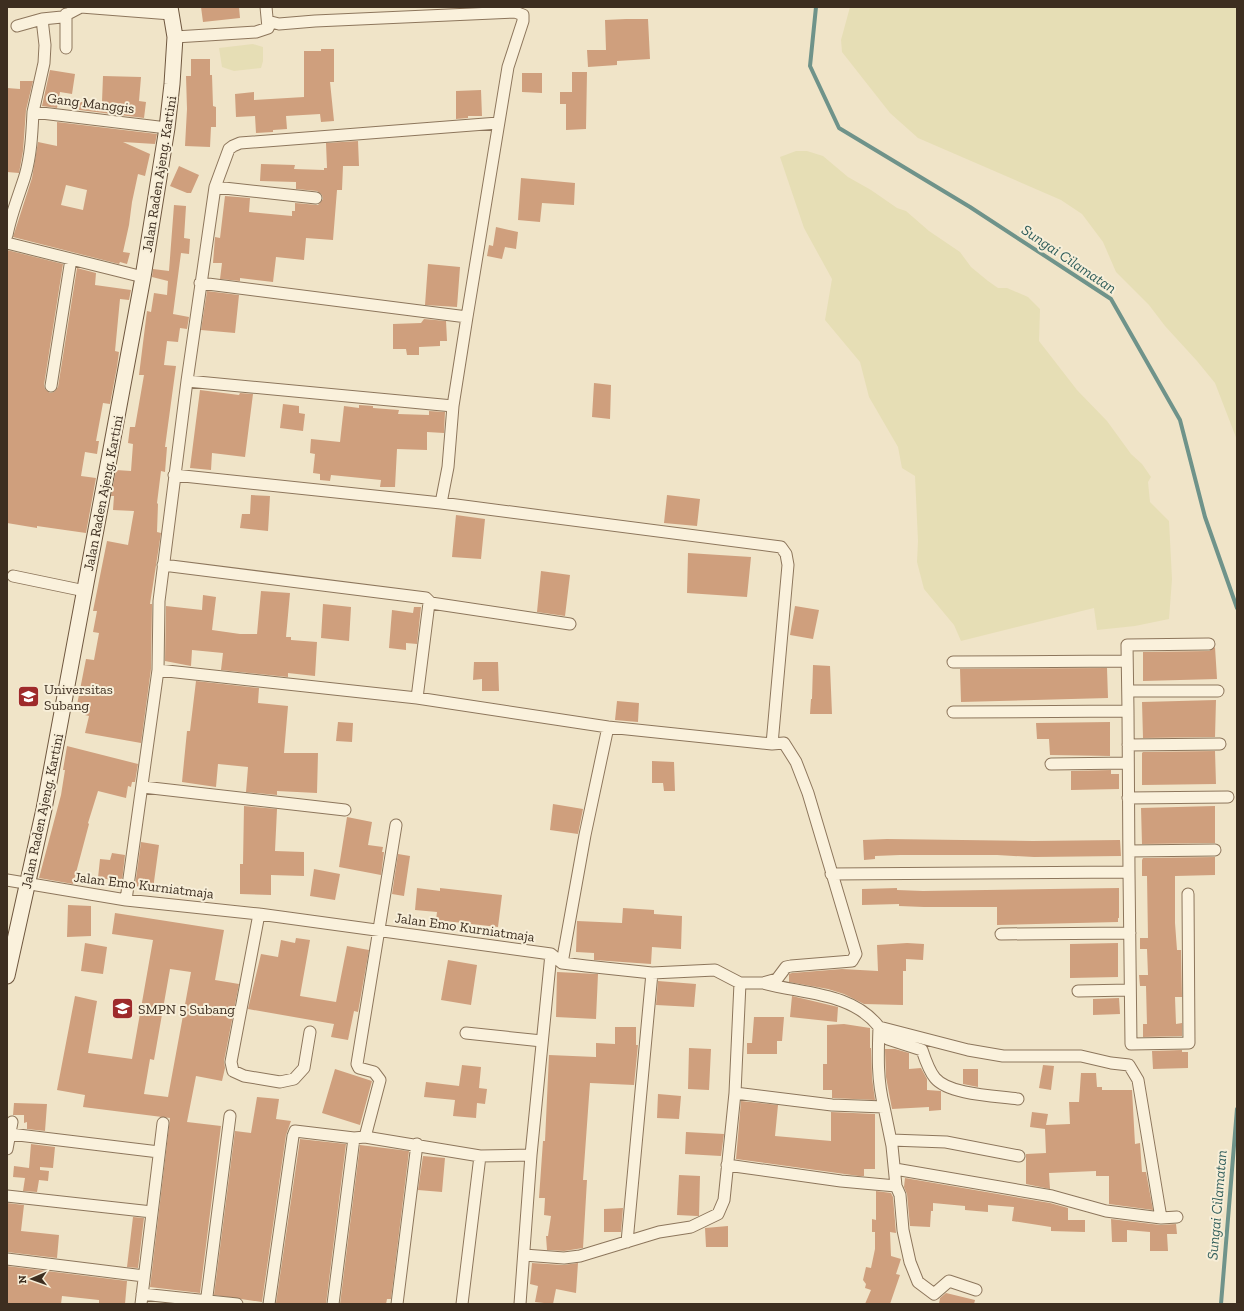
<svg xmlns="http://www.w3.org/2000/svg" width="1244" height="1311" viewBox="0 0 1244 1311" font-family="'Zilla Slab',serif">
  <rect width="100%" height="100%" fill="#f0e4c8"/>
  <path fill="#e6deb5" d="M850,7H1237V440L1215,383L1197,361L1165,326L1149,305L1116,272L1103,242L1082,214L1061,200L918,138L890,113L842,52L841,40Z
    M253,44L263,47V61L261,68L234,71L222,67L219,48Z
    M796,151H807L823,156L848,177L871,190L897,208L906,211L929,231L960,252L971,267L988,281L998,288H1007L1028,297L1040,309L1039,341L1077,390L1107,421L1131,454L1142,464L1151,477L1148,482L1150,502L1169,521L1172,579L1169,619L1135,626L1097,630L1094,608L961,641L954,625L924,589L917,562L918,541L915,476L902,468L898,447L869,397L860,362L825,320L832,279L804,228L780,157Z"/>
  <g fill="none" stroke-linecap="round" stroke-linejoin="round">
    <path stroke="#6f938a" stroke-width="4" d="M816,7L810,66L839,128L970,207L1111,299L1180,420L1205,517L1237,608
      M1221,1304L1237,1109"/>
  </g>
  <path fill="#cf9f7d" fill-rule="evenodd" d="M201,7H239L240,18L203,22Z
    M626,19H648L650,59L617,61V65L588,67L587,50H606L605,20Z
    M321,49H334V82H330L334,121L321,122L320,114L286,116L287,129L273,130V132L256,133L255,116L236,117L235,94L254,92V100L304,97V51H321Z
    M191,59H210V75H212L213,106L216,107V127H211L210,147L185,146L187,109L186,76H191Z
    M50,70L75,74L72,94L60,92L57,108L42,106Z
    M572,72H587L586,129L566,130V104H560V92H572Z
    M522,73H542V93L522,92Z
    M103,76L141,77L139,101L146,102L144,118L79,110V102H102Z
    M20,81H33L26,110L23,151L19,173L7,172V88L20,89Z
    M481,90L482,116H468V118L456,119V91Z
    M57,122L157,134L155,144L123,142L150,154L145,176L138,174L132,202L129,225L123,252L130,253L127,264L120,262L119,264L13,237L32,178L38,142L57,146ZM66,185L87,190L83,210L61,205Z
    M358,141L359,166H343L342,190H337L333,240L306,238L304,260L276,257L273,282L240,278V281L220,279L222,263H213L215,237L220,238L225,196L250,198L249,212L292,216V211H295V203L318,205L323,199L322,195L317,191L296,189V182L260,181L261,164L295,165L294,169L324,170V168H327L326,143Z
    M179,166L199,175L191,193H187L170,186Z
    M521,178L575,183L574,205L542,203L540,222L518,220Z
    M174,205L186,206L184,238L190,239L189,254L181,253L173,314L189,317L187,329L180,328L178,342L167,341L164,365L176,366L165,447H167L165,472L161,471L157,503L158,504L157,532L161,533L150,604H152L151,669L141,743L85,733L89,716L85,715L87,707L77,705L86,659L94,660L99,633L93,632L97,611H93L107,541L128,545L134,511L113,510L114,496H111L116,470L131,471L133,444L128,443L130,427H135L144,375H139L147,311L151,312L154,293L167,295L168,281L152,277L153,269L169,271Z
    M496,227L518,232L516,249L505,247L502,259L487,256L489,245L493,246Z
    M7,250L63,264L44,385L45,389L50,393L54,392L58,387L77,268L96,273L95,285L131,290L129,300L120,299L115,351L119,352L117,367L110,404L103,403L96,441H99L97,454L85,452L81,476L96,478L86,533L37,526V528L7,523Z
    M428,264L460,267L457,307L425,305Z
    M207,291L239,295L235,333L201,330Z
    M424,319L446,321L447,341H440V346L419,347V355H407L406,349H393V324L421,323Z
    M594,383L611,385L610,419L592,417Z
    M200,390L239,395L240,393L253,394L245,457L212,453L211,470L190,468Z
    M283,404L299,406V413L305,414L303,431L280,428Z
    M359,405L373,406V408L399,410L398,414L429,415V411L445,412L444,433L427,432V450L397,449L395,487H380L381,480L331,475L330,481L320,480V474L313,473L315,454L310,453L311,439L340,442L344,406L359,408Z
    M251,495L270,496L268,531L240,528L242,514H250Z
    M667,495L700,499L697,526L664,523Z
    M456,515L485,519L481,559L452,557Z
    M688,553L751,557L747,597L687,593Z
    M541,571L570,575L565,616L537,612Z
    M261,591L290,593L286,637H291V640L317,642L315,676L288,673V677L221,670L223,653L192,650L191,666L165,661L166,606L202,610L203,595L216,597L212,630L240,634H257Z
    M323,604L351,607L349,641L321,638Z
    M795,606L819,610L813,639L790,635Z
    M414,607H421L417,644L406,643V650L389,648L392,610L413,613Z
    M1215,647L1217,679L1143,681V652L1209,651Z
    M474,662H498L499,691H482V679L473,680Z
    M813,665L830,666L832,714H810L811,699H812Z
    M1107,668L1108,698L961,702L960,669Z
    M196,681L259,688L258,703L288,706L284,753H318L317,793L277,791V795L246,792L248,767L218,764L216,787L182,782L187,731H190Z
    M1216,700L1215,737L1143,738L1142,702Z
    M617,701L639,703L638,722L615,720Z
    M338,722L353,723L352,742L336,741Z
    M1110,722V756L1050,755L1049,739H1037L1036,723Z
    M67,746L138,764L135,782H132L131,787L128,786L126,798L98,791L88,823L89,824L73,884L39,878L61,795L65,770H63Z
    M1215,751L1216,784L1142,785V753L1143,752Z
    M652,761L674,762L675,791H664L663,783H652Z
    M1111,770V774H1119V789L1071,790V771Z
    M553,804L583,809L578,834L550,830Z
    M244,806L277,809L275,851L304,852V876L271,875V895L240,894V864H243Z
    M1215,806V843L1142,844L1141,808Z
    M347,817L372,822L368,845L383,847L382,852H384L381,875L339,867Z
    M887,839L1033,841L1120,840L1121,856L1034,857L997,855H900L875,856V859L864,860L863,840Z
    M141,842L159,845L153,889L135,886Z
    M112,853L125,855L122,881L98,878L100,859L110,860Z
    M398,854L410,856L404,896L392,894Z
    M1215,857V875L1175,876V923L1177,950H1181L1182,997H1175L1176,1024L1182,1023V1036L1143,1037V1024H1147L1146,986H1140L1139,975H1148L1147,949H1140V938H1148L1147,876H1142V860L1143,858Z
    M314,869L340,874L335,900L310,896Z
    M417,888L440,891V888L502,895L498,927L436,920L437,912L415,910Z
    M897,888V890L923,891L1119,888V918H1118V922L997,925V907H924L899,906V904L862,905V889Z
    M68,905L91,906V936L67,937Z
    M623,908L654,910V914L682,916L681,949L652,947L651,964L594,960V953L576,952L577,921L622,923Z
    M115,913L224,930L215,980L239,984L224,1061L225,1068L222,1081L196,1076L187,1122L221,1126L200,1293L150,1287L170,1118L83,1107L85,1095L57,1090L75,996L97,1001L88,1053L132,1059L153,940L112,934ZM170,969L191,972L168,1097L144,1094L150,1059L154,1060Z
    M296,938L310,940L300,996L336,1002L347,946L369,950L358,1012L354,1011L348,1040L331,1037L334,1024L248,1009L261,954L278,957L281,940L295,943Z
    M85,943L107,947L103,974L81,971Z
    M907,943L924,944L923,960L906,959V971H903V1005L864,1004L844,994L828,989L789,982V974L792,973L842,969L878,971L877,945Z
    M1118,943V977L1070,978V944Z
    M448,960L477,965L471,1005L441,1000Z
    M557,972L598,974L596,1019L556,1017Z
    M658,981L696,984L694,1007L656,1005Z
    M792,996L838,1007L837,1022L790,1017Z
    M1119,998L1120,1014L1093,1015V999Z
    M754,1017H784L782,1041H777V1054H747V1043H752Z
    M844,1024L870,1028V1048H871L872,1078L875,1100L832,1098V1090H823V1064H827V1025Z
    M615,1027H636V1045H638L634,1085L590,1083L583,1180H587L583,1248L564,1251L547,1250L546,1236H548L551,1216L544,1215L545,1198H539L543,1141H545L549,1055L596,1057V1043L615,1044Z
    M689,1048L711,1049L709,1090L688,1089Z
    M885,1049H895L909,1053V1069L921,1068L927,1079V1090L941,1091V1110L929,1111V1107L892,1109L886,1077Z
    M1182,1050V1052H1188V1068L1153,1069L1152,1051Z
    M462,1065L481,1067L479,1088L487,1089L485,1104L477,1103L476,1118L453,1116L455,1100L424,1097L426,1082L459,1086Z
    M1043,1065L1054,1066L1051,1090L1039,1088Z
    M335,1069L372,1081L360,1125L322,1113Z
    M963,1069H978V1087L963,1084Z
    M1081,1073H1096L1097,1087H1102V1090H1132L1135,1144L1140,1143L1142,1172H1146L1153,1210L1109,1204V1176H1096V1171L1049,1173L1050,1189L1026,1184V1154L1046,1153L1045,1129L1030,1127L1032,1112L1048,1114L1046,1125L1070,1124L1069,1102H1079Z
    M658,1094L681,1096L679,1119L657,1118Z
    M257,1097L279,1099L276,1119L291,1121L286,1135L262,1302L214,1295L235,1131L251,1133Z
    M741,1101L778,1105L775,1136L831,1141V1112L875,1114V1169H864V1176H859L736,1159Z
    M14,1103L47,1104L45,1131L27,1129V1122L24,1123V1115H13Z
    M686,1132L724,1134L721,1156L685,1154Z
    M300,1139L346,1144L326,1304L276,1303Z
    M31,1144L55,1147L53,1168L40,1167V1170L49,1171L48,1181L39,1180L37,1192L23,1191L25,1178L13,1177L14,1166L29,1168Z
    M360,1145L409,1151L391,1299H387L386,1304H340Z
    M423,1156L445,1158L442,1192L418,1190Z
    M679,1175L700,1176L699,1216H697L677,1215Z
    M905,1178L1050,1203L1068,1208V1220H1085V1232L1051,1231V1227L1012,1221L1014,1207L988,1205V1212L965,1210V1206L933,1203V1211H931L930,1227L910,1226L907,1194L904,1187Z
    M876,1191L891,1193L893,1197L896,1233L890,1232L891,1256L901,1259L896,1274L900,1275L890,1304H865L871,1290L865,1288L866,1284L863,1280L866,1267L871,1268L875,1249V1232H872V1219L876,1220Z
    M7,1203L24,1205L21,1231L59,1235L57,1258L7,1252Z
    M623,1208L621,1232H604V1209Z
    M133,1217L144,1218L138,1268L127,1267Z
    M1111,1219L1160,1225L1176,1224L1177,1234H1167L1168,1251H1150V1232L1127,1230V1242H1112Z
    M728,1226V1247H706L705,1228Z
    M532,1263L563,1265L578,1263L576,1293L556,1289L553,1304L535,1302L538,1286L530,1284Z
    M7,1266L127,1281L125,1304H99V1300L62,1296L61,1304H7Z
    M946,1293L975,1300L974,1304H939L940,1298Z"/>
  <g fill="none" stroke-linecap="round" stroke-linejoin="round">
    <defs>
      <path id="street" d="M42,19L45,45L44,63L33,112L167,128
        M17,26L42,19L62,17L81,7L171,14
        M268,28L271,22L279,24L315,21L515,12L523,15V21L508,67L467,317
        M175,37L256,32L268,28L266,7
        M66,48V14
        M215,187L316,198
        M7,235C11,214 19,195 25,176C31,155 32,133 33,112
        M7,243L143,277
        M200,283L467,317L453,406L448,467L441,503
        M187,381L453,406
        M51,386L71,259
        M174,475L441,503L781,547L786,554L788,565L772,744
        M163,565L426,598L431,603H429L417,698
        M13,576L85,591
        M431,603L570,624
        M953,662L1127,661
        M158,670L417,698L608,727L772,744L784,743L796,762L808,793L856,954L852,961L791,966L786,967L777,979L763,983H740L715,970L652,973L586,966L562,963L551,954
        M1128,691H1218
        M1128,711L1127,645L1209,644
        M953,712L1128,711L1129,872
        M1128,745L1220,744
        M1051,764L1128,763
        M143,787L345,810
        M1128,798L1228,797
        M1129,851L1215,850
        M831,874L1129,872L1131,1044L1189,1043L1188,894
        M7,880L126,900L259,914L551,954L531,1155L520,1304
        M126,900L158,670L159,601L187,381L215,187L229,149L233,146L240,143L498,123
        M259,914L231,1062L233,1071L244,1076L280,1082L294,1079L304,1068L310,1032
        M1001,934L1130,933
        M562,963L585,835L608,727
        M763,983C803,994 852,992 879,1027L968,1050L1003,1056H1081L1111,1063L1129,1065L1138,1080L1161,1218
        M1078,991L1130,990
        M879,1027L888,1039L922,1050C925,1059 929,1071 935,1078C949,1095 997,1096 1018,1099
        M879,1027C878,1055 877,1080 884,1107
        M466,1033L542,1041
        M735,1093L832,1105L884,1107L892,1146L896,1186
        M10,1134L159,1152
        M365,1137L380,1080L374,1072L359,1068L357,1064L396,825
        M891,1140L946,1142L1019,1156
        M7,1149L12,1122
        M727,1165L841,1181L896,1186L900,1195L903,1230L910,1262L918,1282L934,1294L949,1281L976,1290
        M895,1169L1052,1196L1106,1211L1161,1218L1177,1217
        M7,1196L152,1212
        M627,1242L652,973
        M524,1255L564,1258L580,1256L659,1232L691,1227L718,1214L724,1200L735,1093L740,983
        M7,1259L144,1276
        M142,1294L237,1304
        M141,1304L163,1123
        M206,1304L230,1116
        M269,1304L293,1136L295,1131L354,1138L365,1137L480,1156L531,1155
        M333,1304L354,1138
        M397,1304L417,1144
        M462,1304L480,1156"/>
      <path id="secondary" d="M7,976L44,809L143,277L167,128L172,84L175,37L170,7"/>
    </defs>
    <use href="#street" stroke="#8d765c" stroke-width="13"/>
    <use href="#secondary" stroke="#6f573f" stroke-width="17"/>
    <use href="#street" stroke="#faf1dc" stroke-width="11"/>
    <use href="#secondary" stroke="#faf1dc" stroke-width="15"/>
  </g>
  <defs>
    <symbol id="university-square" viewBox="-11 -11 22 22"><rect x="-9" y="-9" width="18" height="18" rx="4" fill="#9e2a2b" stroke="#f7eed8"/><path d="M0-5L7-2L0 1L-7-2ZM-4 1L0 2.5L4 1V4Q0 6-4 4Z" fill="#fff"/></symbol>
    <symbol id="school-square" viewBox="-11 -11 22 22"><rect x="-9" y="-9" width="18" height="18" rx="4" fill="#9e2a2b" stroke="#f7eed8"/><path d="M0-5L7-2L0 1L-7-2ZM-4 1L0 2.5L4 1V4Q0 6-4 4Z" fill="#fff"/></symbol>
  </defs>
  <g fill-rule="evenodd">
    <use href="#university-square" x="16" y="684" width="25" height="25"/>
    <use href="#school-square" x="110" y="996" width="25" height="25"/>
  </g>
  <g text-anchor="middle" stroke-width="4" stroke-linejoin="round" paint-order="stroke">
    <g font-size="14" fill="#3d2e20" stroke="#f7eed8">
      <text transform="translate(91 103) rotate(7)" y="5">Gang Manggis</text>
      <text transform="translate(159 174) rotate(-81)" y="5">Jalan Raden Ajeng. Kartini</text>
      <text transform="translate(103 493) rotate(-79)" y="5">Jalan Raden Ajeng. Kartini</text>
      <text transform="translate(42 811) rotate(-78)" y="5">Jalan Raden Ajeng. Kartini</text>
      <text transform="translate(144 885) rotate(7)" y="5">Jalan Emo Kurniatmaja</text>
      <text transform="translate(465 927) rotate(8)" y="5">Jalan Emo Kurniatmaja</text>
    </g>
    <g font-size="14" fill="#3d2e20" stroke="#f7eed8" text-anchor="start">
      <text x="44" y="694">Universitas<tspan x="44" dy="16">Subang</tspan></text>
      <text x="138" y="1014">SMPN 5 Subang</text>
    </g>
    <g font-size="15" font-style="italic" fill="#2f5d5a" stroke="#f7eed8">
      <text transform="translate(1069 259) rotate(34)" y="5">Sungai Cilamatan</text>
      <text transform="translate(1217 1205) rotate(-85)" y="5">Sungai Cilamatan</text>
    </g>
  </g>
  <rect width="1244" height="1311" fill="none" stroke="#3d2e20" stroke-width="16"/>
  <g transform="translate(32 1279) rotate(268)" stroke="#f7eed8" stroke-width="3" paint-order="stroke">
  <path d="M0-3L7 15L0 10L-7 15Z" fill="#3d2e20"/>
  <text y="-6" font-size="11" font-weight="bold" text-anchor="middle" fill="#3d2e20">N</text>
  </g>
</svg>
